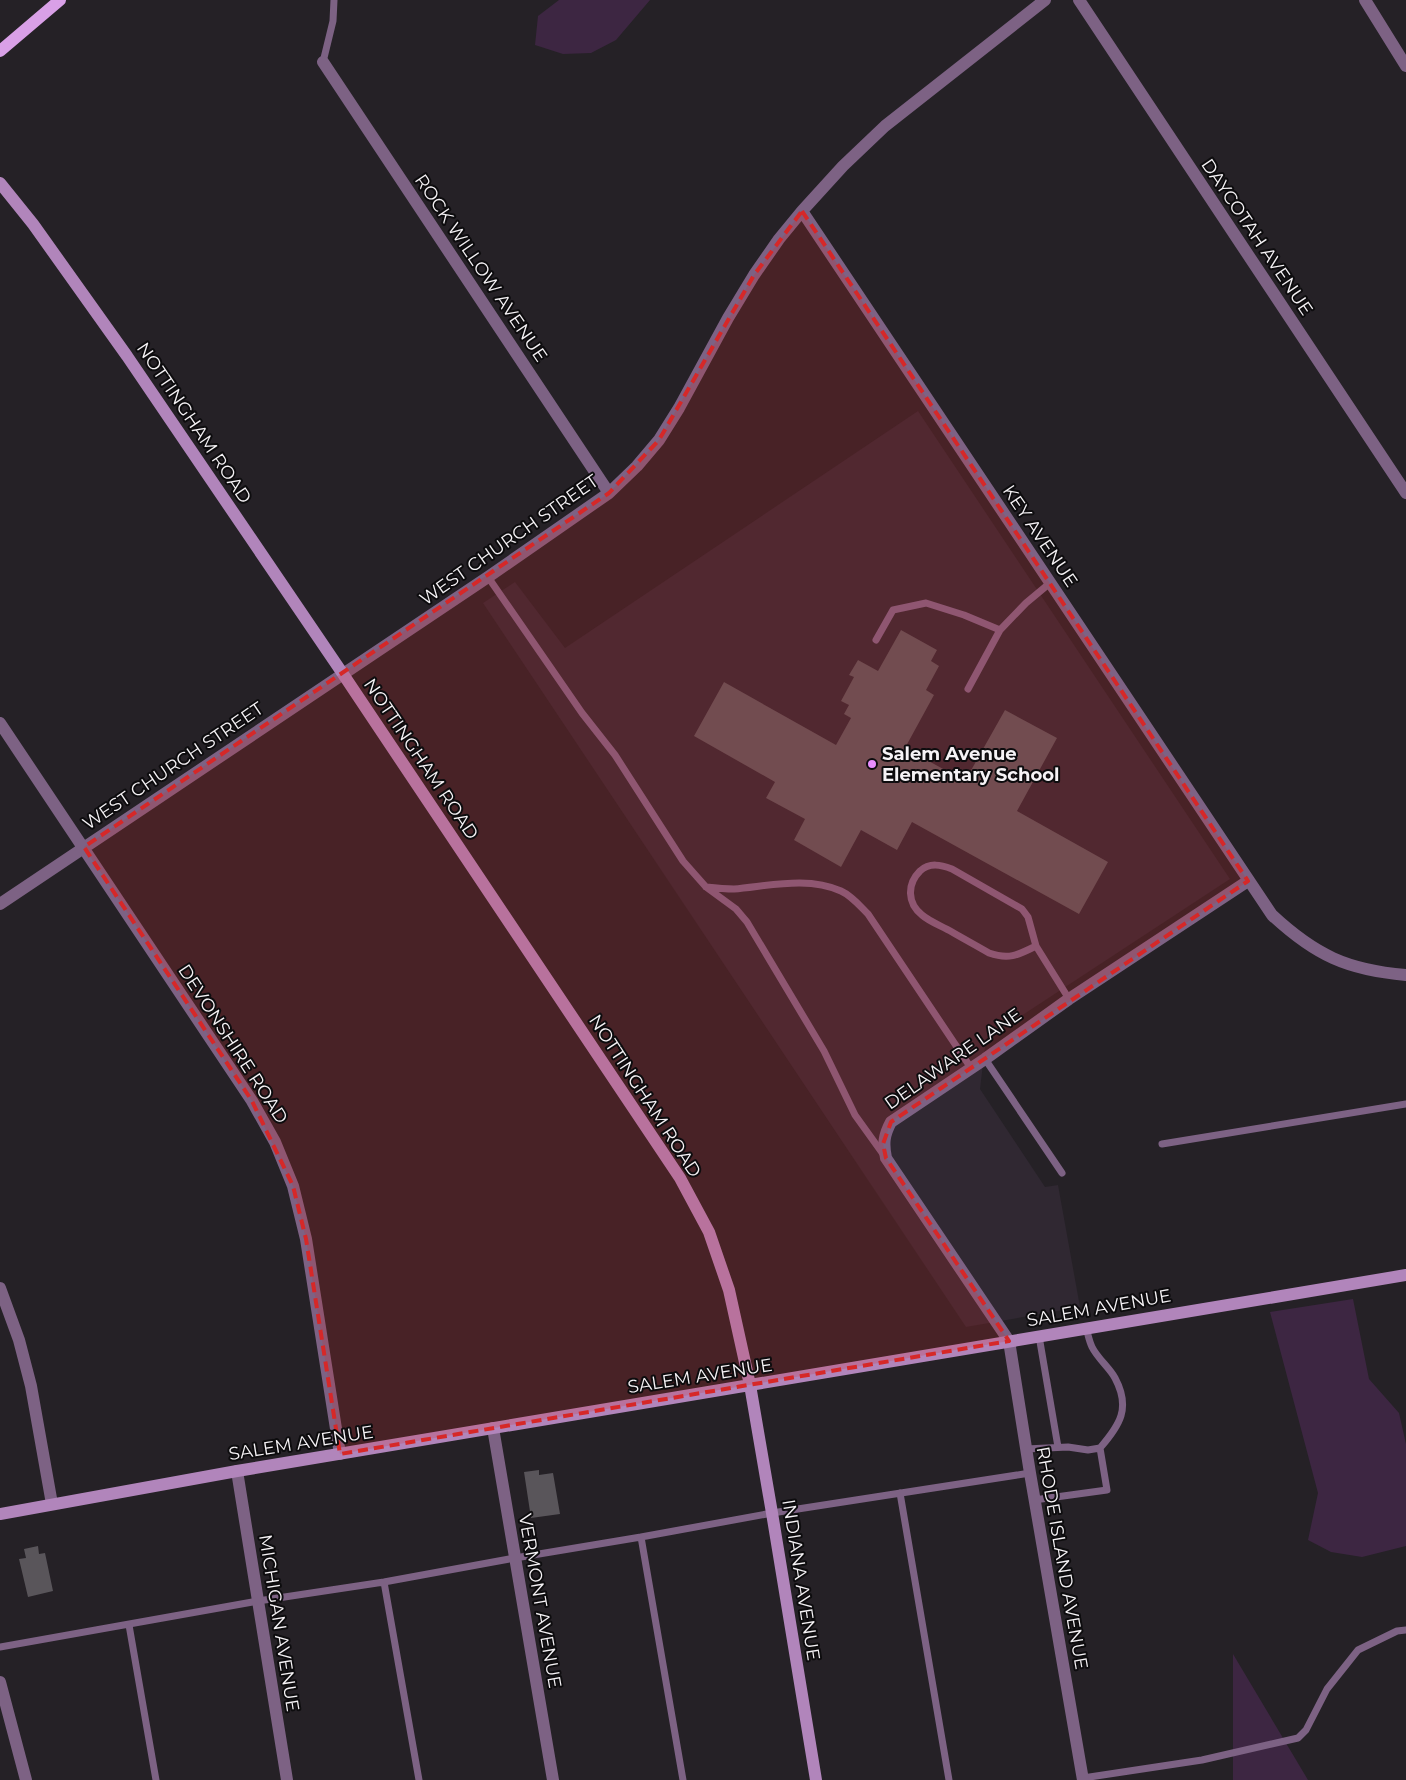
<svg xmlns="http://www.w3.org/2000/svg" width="1406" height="1780" viewBox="0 0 1406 1780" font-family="Montserrat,sans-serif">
  <rect width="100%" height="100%" fill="#252126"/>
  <path fill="#302832" d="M918,411L1230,879L986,1039L980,1089L1045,1187L1058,1185L1080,1307L966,1327L483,603L515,582L565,648Z"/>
  <path fill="#3d2642" d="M559,0H650L616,40L591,53L563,54L535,45L538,16Z
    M1353,1299L1369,1379L1399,1413L1406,1444V1546L1362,1557L1331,1552L1308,1540L1318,1493L1270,1312Z
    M1233,1654L1308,1780H1233Z"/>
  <path fill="#59555a" d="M901,630L937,650L931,661L939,666L926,690L934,695L905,748L965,781L1005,710L1057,738L1017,811L1108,862L1079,914L912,822L897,850L861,830L841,867L794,840L805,819L766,798L775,782L694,736L724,682L836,745L851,718L844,714L849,705L841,701L854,677L849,675L858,660L878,671Z
    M539,1470V1475L553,1473L560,1514L531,1518L524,1472Z
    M38,1546L39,1554L45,1553L53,1591L28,1597L19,1559L26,1558L24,1549Z"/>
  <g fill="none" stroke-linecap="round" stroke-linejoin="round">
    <path stroke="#7d6284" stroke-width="7" d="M323,62L333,21L334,0
      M488,577L582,713L615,755L683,861L706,887L736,909L747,922L824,1051L855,1115L883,1154
      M876,640L893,610L926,603L964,615L1000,630
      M968,689L1000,630L1026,603L1050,583
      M706,887C715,888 725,889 734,889C769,886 808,876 841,891C852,896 860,906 868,914L971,1068
      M1036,946C1018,955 1009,960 989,953C977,946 964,939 952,932C942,926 930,922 922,915C907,903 907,884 920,871C930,862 941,865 952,869L1022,909L1028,917L1036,946L1069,999
      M985,1059L1062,1173
      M1162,1144L1406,1104
      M1039,1336L1058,1447
      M1026,1449L1068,1447L1088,1450L1100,1448C1120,1425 1131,1408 1115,1378C1109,1367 1098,1359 1092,1347C1089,1341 1088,1334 1086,1328
      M900,1493L949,1780
      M1034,1500L1107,1490L1100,1448
      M641,1537L683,1780
      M384,1582L419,1780
      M129,1625L156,1780
      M0,1647L258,1601L384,1582L515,1558L641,1537L772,1513L1030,1473
      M1083,1778L1202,1760L1298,1738L1306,1730L1327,1689L1358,1650L1397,1631L1406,1630"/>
    <path stroke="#7d6284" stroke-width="12" d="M1079,0L1406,493
      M1365,0L1406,66
      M323,62L609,493
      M802,211L1272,915C1315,955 1347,970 1406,975
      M0,723L252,1101L275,1142L293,1186L306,1239L340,1454
      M0,904L488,577L609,493L637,466L659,440L679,408L728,318L754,275L779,239L802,211L843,166L885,126L1045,0
      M0,1288L19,1340L31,1386L52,1504
      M493,1428L553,1780
      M237,1471L287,1780
      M0,1682L26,1780
      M1083,1780L1030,1473L1009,1341L886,1158C883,1143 884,1135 891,1122L985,1059L1069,999L1248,881"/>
    <path stroke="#b185bb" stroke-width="12" d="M0,183L33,224L127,356L343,674L680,1178L709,1232L729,1290L750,1385L772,1513L816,1780
      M0,1514L237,1471L1406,1275"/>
    <path stroke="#d9a0e7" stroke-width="12" d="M0,51L60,0"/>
  </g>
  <path fill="#d62828" fill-opacity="0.2" stroke="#d62828" stroke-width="4" stroke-dasharray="10 6" stroke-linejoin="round" d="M802,211L1248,881L891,1122L883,1144L886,1158L1009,1341L340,1454L306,1239L293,1186L252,1101L84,847L609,493L659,440L754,275Z"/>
  <circle fill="#e98efe" stroke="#0d0c0e" stroke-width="2" cx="872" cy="764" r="5"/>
  <g text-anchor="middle" stroke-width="4" stroke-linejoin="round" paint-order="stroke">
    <g font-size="18" fill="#f6f3f6" stroke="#0d0c0e">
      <text transform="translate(1257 237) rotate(56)" y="6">DAYCOTAH AVENUE</text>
      <text transform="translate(481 268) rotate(56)" y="6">ROCK WILLOW AVENUE</text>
      <text transform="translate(194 423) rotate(56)" y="6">NOTTINGHAM ROAD</text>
      <text transform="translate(1040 536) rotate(56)" y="6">KEY AVENUE</text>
      <text transform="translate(509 540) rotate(-35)" y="6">WEST CHURCH STREET</text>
      <text transform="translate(421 759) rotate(56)" y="6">NOTTINGHAM ROAD</text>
      <text transform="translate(173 766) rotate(-34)" y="6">WEST CHURCH STREET</text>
      <text transform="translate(233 1044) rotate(57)" y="6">DEVONSHIRE ROAD</text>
      <text transform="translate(953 1059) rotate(-35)" y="6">DELAWARE LANE</text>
      <text transform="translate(645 1096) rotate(57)" y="6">NOTTINGHAM ROAD</text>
      <text transform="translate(1099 1308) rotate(-10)" y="6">SALEM AVENUE</text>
      <text transform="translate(700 1376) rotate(-9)" y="6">SALEM AVENUE</text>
      <text transform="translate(301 1443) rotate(-9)" y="6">SALEM AVENUE</text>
      <text transform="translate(1062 1558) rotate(80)" y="6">RHODE ISLAND AVENUE</text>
      <text transform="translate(801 1580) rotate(81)" y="6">INDIANA AVENUE</text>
      <text transform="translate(540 1601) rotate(80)" y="6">VERMONT AVENUE</text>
      <text transform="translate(279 1623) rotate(81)" y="6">MICHIGAN AVENUE</text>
    </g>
    <g font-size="18" font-weight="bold" fill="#f6f3f6" stroke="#0d0c0e" text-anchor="start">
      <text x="882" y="760">Salem Avenue<tspan x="882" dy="21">Elementary School</tspan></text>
    </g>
  </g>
</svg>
